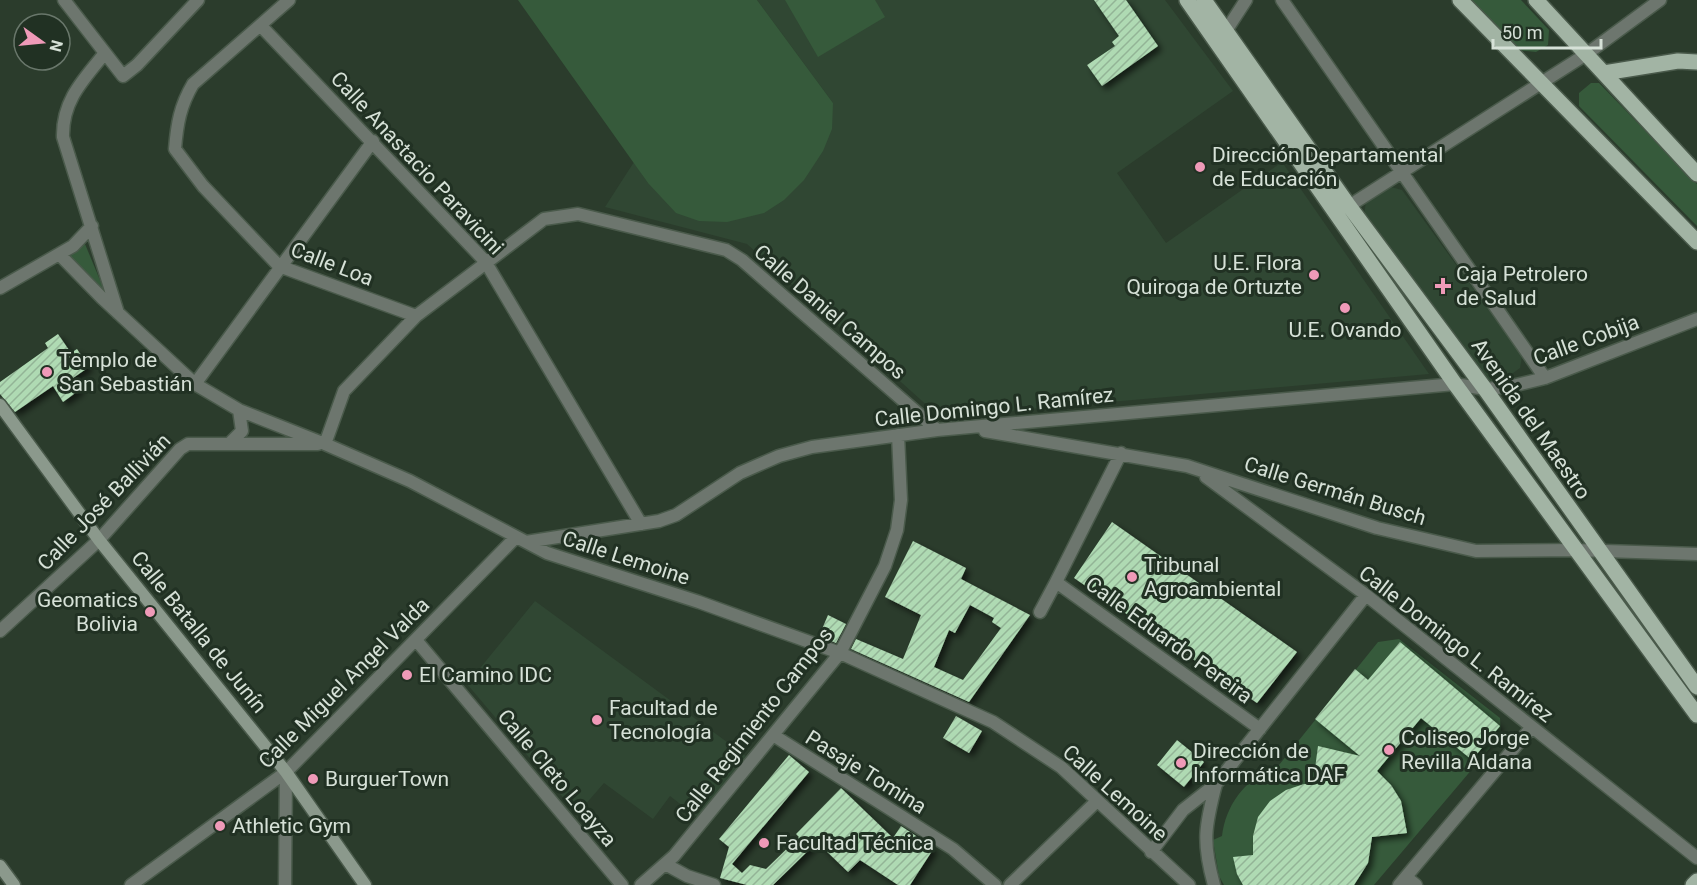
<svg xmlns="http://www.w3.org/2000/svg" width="1697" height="885" viewBox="0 0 1697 885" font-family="Roboto,sans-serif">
  <defs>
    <pattern id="building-hatch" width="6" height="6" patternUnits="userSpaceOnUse" patternTransform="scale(1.5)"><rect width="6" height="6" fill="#afdab3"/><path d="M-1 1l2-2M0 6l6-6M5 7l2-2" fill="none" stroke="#93b496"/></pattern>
    <filter id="shadow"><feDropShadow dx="4" dy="4" stdDeviation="3" flood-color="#0009"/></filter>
  </defs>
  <rect width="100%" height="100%" fill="#2b3c2c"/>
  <path fill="#304733" d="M757,0H1165L1233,91L1117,173L1166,243L1282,162L1429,374L940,417L747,244L605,207L634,162L648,183L833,103Z
    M1387,186L1402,190L1522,356L1520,368L1498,384L1487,382L1364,216L1366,201Z
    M535,601L746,756L697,817L670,796L653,819L604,783L577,814L467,684Z"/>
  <path fill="#365a3b" d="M518,0H757L833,103L832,129L823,151L804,180L784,200L764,213L727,222L699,221L676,213L648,183Z
    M785,0H875L885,17L818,57Z
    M1470,0H1521L1549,30L1548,45L1536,52L1516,50Z
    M1591,83H1599L1697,184V226L1579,106V93Z
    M85,244L105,292L68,257Z
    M1399,639L1500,718L1501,735L1374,885H1224L1219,876L1213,840L1222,836C1226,803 1247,777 1279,765L1378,642Z"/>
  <path fill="url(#building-hatch)" fill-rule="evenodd" filter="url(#shadow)" d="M1094,0H1126L1158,46L1102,86L1087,65L1115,46L1112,42L1119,36Z
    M58,334L71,353L77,349L89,367L73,378L81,389L63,402L53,386L15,412L0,394V382L48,348L45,343Z
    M1112,522L1297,652L1257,703L1074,578Z
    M913,541L966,568L961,579L1030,615L969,702L851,649L856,639L903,659L921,615L885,597ZM970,605L994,618L992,622L1001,628L963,680L934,667L949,630L955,633Z
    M828,615L846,624L836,643L819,636Z
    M1400,642L1500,726L1472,760L1421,718L1377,771L1391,785L1401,801L1407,833L1372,837L1368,863L1354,885H1243L1237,874L1233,857L1253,855V836L1258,817L1270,801L1286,790L1304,784H1313L1318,746L1360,756L1315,719L1355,669L1368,680Z
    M956,716L982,731L969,753L943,738Z
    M1177,740L1204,762L1184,787L1157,765Z
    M789,755L809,772L732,864L742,873L750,865L766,869L799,837L796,834L841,788L893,838L901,826L934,848L910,885H898L860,860L848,872L817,842L773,885H747L720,878L729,847L719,839Z"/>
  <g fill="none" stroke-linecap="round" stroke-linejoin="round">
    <defs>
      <path id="minor" d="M64,0L123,76L137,65L198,0
        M289,0L193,84C180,106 177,124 175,149L203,186L279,266L416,316
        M1282,0L1545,378
        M261,26L485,261L641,524
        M1222,37L1246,0
        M105,53C83,80 62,101 63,137L118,313
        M1349,206L1588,53L1660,0
        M59,254L102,298L195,384L239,410L325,444L410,481L547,553L699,602L840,653L993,722L1061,767L1189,885
        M0,288L73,246L92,226
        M195,384L373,141
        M985,431L1187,466L1377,528L1476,551L1575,550L1697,554
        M229,444L242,431L239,410
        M325,444L344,391L416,316L544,219L578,214L726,250L742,260L937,430
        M1121,453L1056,582L1260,729
        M1206,477L1366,595L1697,858
        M526,542L659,521L676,515L740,473L779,456L812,447L937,430L1455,384L1485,389L1508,387L1545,378L1697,319
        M1040,612L1056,582
        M0,631L99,540L180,449L188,444H318
        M416,640L622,885
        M773,735L953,849L995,885
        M1151,852L1183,810L1216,784L1366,595
        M665,864L687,876L714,885
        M1406,877L1416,885
        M131,885L286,772L515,538
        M285,885L286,772
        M641,885L674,856L840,653L885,566L897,530L901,500L898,435
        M1010,885L1097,801
        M1214,885C1202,842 1205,826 1216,784
        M1399,885L1531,728"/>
      <path id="secondary" d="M0,405L99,540L286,772L365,885
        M0,866L14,885"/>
      <path id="primary" d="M1187,0L1455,384L1697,715
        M1204,0L1349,206L1485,389L1697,687
        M1460,0L1697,242
        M1536,0L1697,174
        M1604,73L1678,61L1697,62
        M1693,885L1697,881"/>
    </defs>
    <use href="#minor" stroke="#4a5a4b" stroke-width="15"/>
    <use href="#secondary" stroke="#4a5a4b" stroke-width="15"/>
    <use href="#primary" stroke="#4a5a4b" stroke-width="18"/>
    <use href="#minor" stroke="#6d766e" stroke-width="12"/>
    <use href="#secondary" stroke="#8b998c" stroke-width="12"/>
    <use href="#primary" stroke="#a2b4a4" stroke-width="15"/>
  </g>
  <g fill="#ef9ab8" stroke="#213123" stroke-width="2">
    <circle cx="1200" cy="167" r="6"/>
    <circle cx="1314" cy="275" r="6"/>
    <path d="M1440 277h6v6h6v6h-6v6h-6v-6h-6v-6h6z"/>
    <circle cx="1345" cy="308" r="6"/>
    <circle cx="47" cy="372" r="6"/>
    <circle cx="1132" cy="577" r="6"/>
    <circle cx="150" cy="612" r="6"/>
    <circle cx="407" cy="675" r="6"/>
    <circle cx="597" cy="720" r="6"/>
    <circle cx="1389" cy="750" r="6"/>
    <circle cx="1181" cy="763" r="6"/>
    <circle cx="313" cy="779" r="6"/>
    <circle cx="220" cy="826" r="6"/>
    <circle cx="764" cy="843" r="6"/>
  </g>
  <g text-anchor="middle" stroke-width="6" stroke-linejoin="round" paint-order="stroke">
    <g font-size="21" fill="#d6e1d7" stroke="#213123" text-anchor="start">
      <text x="1212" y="162">Dirección Departamental<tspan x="1212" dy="24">de Educación</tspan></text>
      <text x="1302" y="270" text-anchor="end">U.E. Flora<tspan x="1302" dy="24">Quiroga de Ortuzte</tspan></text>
      <text x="1456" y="281">Caja Petrolero<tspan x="1456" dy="24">de Salud</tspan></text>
      <text x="1345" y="337" text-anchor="middle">U.E. Ovando</text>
      <text x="59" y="367">Templo de<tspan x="59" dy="24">San Sebastián</tspan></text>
      <text x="1144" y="572">Tribunal<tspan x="1144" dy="24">Agroambiental</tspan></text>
      <text x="138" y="607" text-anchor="end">Geomatics<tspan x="138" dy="24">Bolivia</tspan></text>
      <text x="419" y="682">El Camino IDC</text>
      <text x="609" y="715">Facultad de<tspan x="609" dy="24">Tecnología</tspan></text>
      <text x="1401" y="745">Coliseo Jorge<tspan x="1401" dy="24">Revilla Aldana</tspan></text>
      <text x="1193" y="758">Dirección de<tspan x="1193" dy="24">Informática DAF</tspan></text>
      <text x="325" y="786">BurguerTown</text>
      <text x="232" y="833">Athletic Gym</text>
      <text x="776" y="850">Facultad Técnica</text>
    </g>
    <g font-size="21" fill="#d6e1d7" stroke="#213123">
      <text transform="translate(417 163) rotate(47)" y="7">Calle Anastacio Paravicini</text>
      <text transform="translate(332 264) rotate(21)" y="7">Calle Loa</text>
      <text transform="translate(830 312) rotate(41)" y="7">Calle Daniel Campos</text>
      <text transform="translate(1586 340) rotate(-20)" y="7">Calle Cobija</text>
      <text transform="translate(994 407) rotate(-6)" y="7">Calle Domingo L. Ramírez</text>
      <text transform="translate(1531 419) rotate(55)" y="7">Avenida del Maestro</text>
      <text transform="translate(1335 491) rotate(17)" y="7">Calle Germán Busch</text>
      <text transform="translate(104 502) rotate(-46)" y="7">Calle José Ballivián</text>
      <text transform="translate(626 558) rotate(18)" y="7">Calle Lemoine</text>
      <text transform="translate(199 632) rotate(51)" y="7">Calle Batalla de Junín</text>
      <text transform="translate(1169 640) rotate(36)" y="7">Calle Eduardo Pereira</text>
      <text transform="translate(1456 644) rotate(38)" y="7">Calle Domingo L. Ramírez</text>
      <text transform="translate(344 683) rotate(-45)" y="7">Calle Miguel Angel Valda</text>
      <text transform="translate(754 725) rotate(-52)" y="7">Calle Regimiento Campos</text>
      <text transform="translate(866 772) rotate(32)" y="7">Pasaje Tomina</text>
      <text transform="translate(557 778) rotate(50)" y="7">Calle Cleto Loayza</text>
      <text transform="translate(1115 793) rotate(42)" y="7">Calle Lemoine</text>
    </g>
  </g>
  <g transform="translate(42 42) rotate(105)"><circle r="28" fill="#213123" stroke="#69776b" stroke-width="1.5"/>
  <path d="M0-4.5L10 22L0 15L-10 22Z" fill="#ef9ab8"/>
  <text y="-9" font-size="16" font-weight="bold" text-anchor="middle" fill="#d6e1d7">N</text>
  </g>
  <path d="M1493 39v9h108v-9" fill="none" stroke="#d6e1d7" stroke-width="3"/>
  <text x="1502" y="39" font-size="18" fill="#d6e1d7" stroke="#213123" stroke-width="4.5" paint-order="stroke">50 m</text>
</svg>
